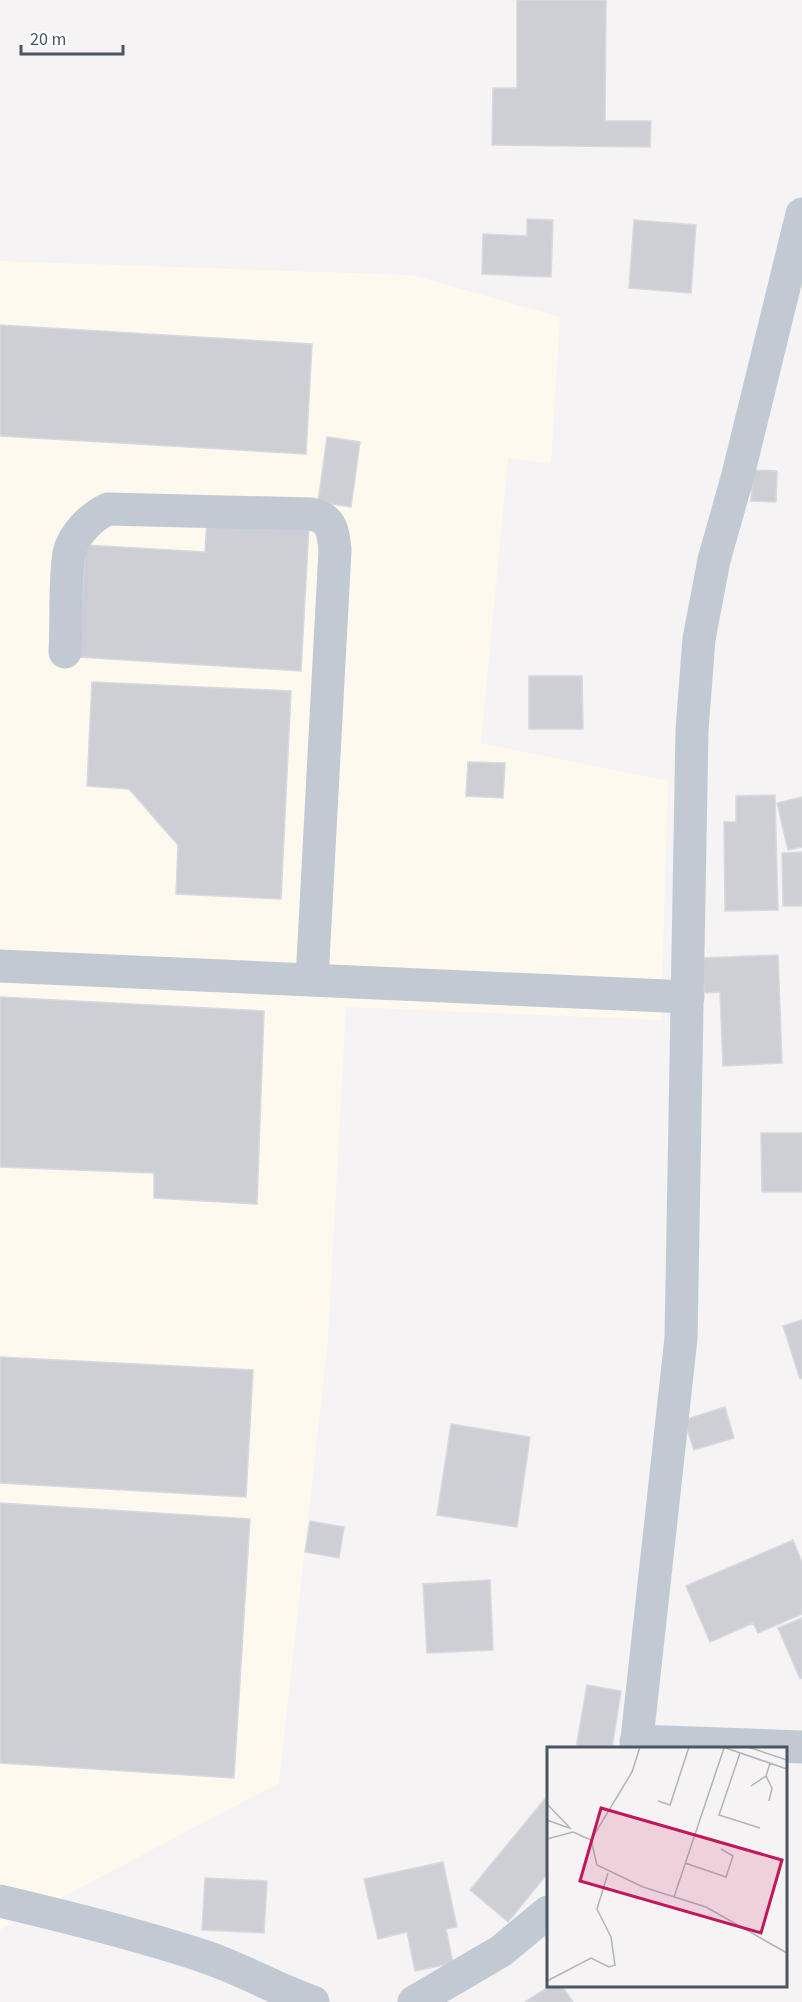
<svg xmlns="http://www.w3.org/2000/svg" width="802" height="2002" viewBox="0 0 802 2002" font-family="'Source Sans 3',sans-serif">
  <rect width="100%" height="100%" fill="#f5f3f3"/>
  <path fill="#fdf9ef" d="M0,261L412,275L560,317L551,464L508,458L481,743L668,781L661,1020L346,1007L328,1338L279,1783L0,1930Z"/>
  <path fill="#cdcfd5" stroke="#d7d9de" stroke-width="1.5" d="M517,0H606L605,121H651L650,147L492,145L493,88H517Z
    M527,219L553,220L551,277L482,274L483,234L527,236Z
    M634,220L696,225L691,293L629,288Z
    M0,325L312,344L306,454L0,436Z
    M327,437L360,442L351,507L318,502Z
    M753,470L777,471L776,502L751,501Z
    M207,520L309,526L301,671L79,657L85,545L205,552Z
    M529,676H582L583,729H529Z
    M92,682L291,691L281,899L176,894L178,845L129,789L87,786Z
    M468,762L505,763L503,798L466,796Z
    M775,795L778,910L725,911L724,822H736V796Z
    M802,797V847L788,850L777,803Z
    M802,852V906H783L782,853Z
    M778,955L782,1063L723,1066L720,992L704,993L702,958Z
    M0,997L264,1011L257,1204L154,1198V1173L0,1167Z
    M761,1133H802V1192H762Z
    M802,1320V1378L800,1379L783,1326Z
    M0,1357L253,1370L246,1497L0,1483Z
    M725,1407L734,1438L694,1450L684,1420Z
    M451,1424L530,1437L517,1527L437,1515Z
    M0,1503L250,1519L234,1778L0,1763Z
    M310,1521L344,1527L339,1558L305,1552Z
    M793,1540L802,1562V1614L758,1633L753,1623L710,1642L686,1586Z
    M490,1580L493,1650L427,1653L423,1584Z
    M802,1618V1678L800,1679L778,1628Z
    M587,1685L621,1691L612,1748H576Z
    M548,1795V1873L508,1922L470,1890Z
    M443,1862L457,1927L446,1929L453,1963L415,1971L407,1932L378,1939L364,1879Z
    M205,1878L267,1881L264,1933L202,1930Z
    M550,1986H562L573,2002H525Z"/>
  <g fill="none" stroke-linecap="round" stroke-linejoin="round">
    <path stroke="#c1cad2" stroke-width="33" d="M65,652C67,620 64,585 69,553C73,535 92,516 108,509L311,514C332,518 333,531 335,550L312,980
      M0,966L688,997
      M636,1741L802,1747
      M636,1748L681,1338L692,730L699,639L714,560L738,475L802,214
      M0,1901C68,1917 137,1934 203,1956C240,1968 275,1989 313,2002
      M414,2002L501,1951L548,1912"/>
  </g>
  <g transform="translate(547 1747)">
    <rect width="240" height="240" fill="#f5f3f3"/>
    <path fill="none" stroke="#b1b4b9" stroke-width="1.5" d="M93,0L85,25L44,93L50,118L96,140L159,160L240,206M176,0L240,22M201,0L240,13M193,6L172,68L213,81M219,29L225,41L222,54M204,39L219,29L223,16M111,54L123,58L142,0M0,57L24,82M0,73L22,81M0,92L26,85L44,93M138,116L179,130L186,109L174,102M127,150L177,1M0,234L44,211L62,220L68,218L64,190L50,162L61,126"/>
    <path fill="#c2185b" fill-opacity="0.15" stroke="#c2185b" stroke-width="3" d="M54,61L235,113L214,186L33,134Z"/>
    <rect width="240" height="240" fill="none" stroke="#4a5661" stroke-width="3"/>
  </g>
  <path d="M21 45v9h102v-9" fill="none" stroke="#4a5661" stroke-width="3"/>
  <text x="30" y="45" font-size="18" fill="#4a5661" stroke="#ffffff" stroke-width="4.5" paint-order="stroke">20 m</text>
</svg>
